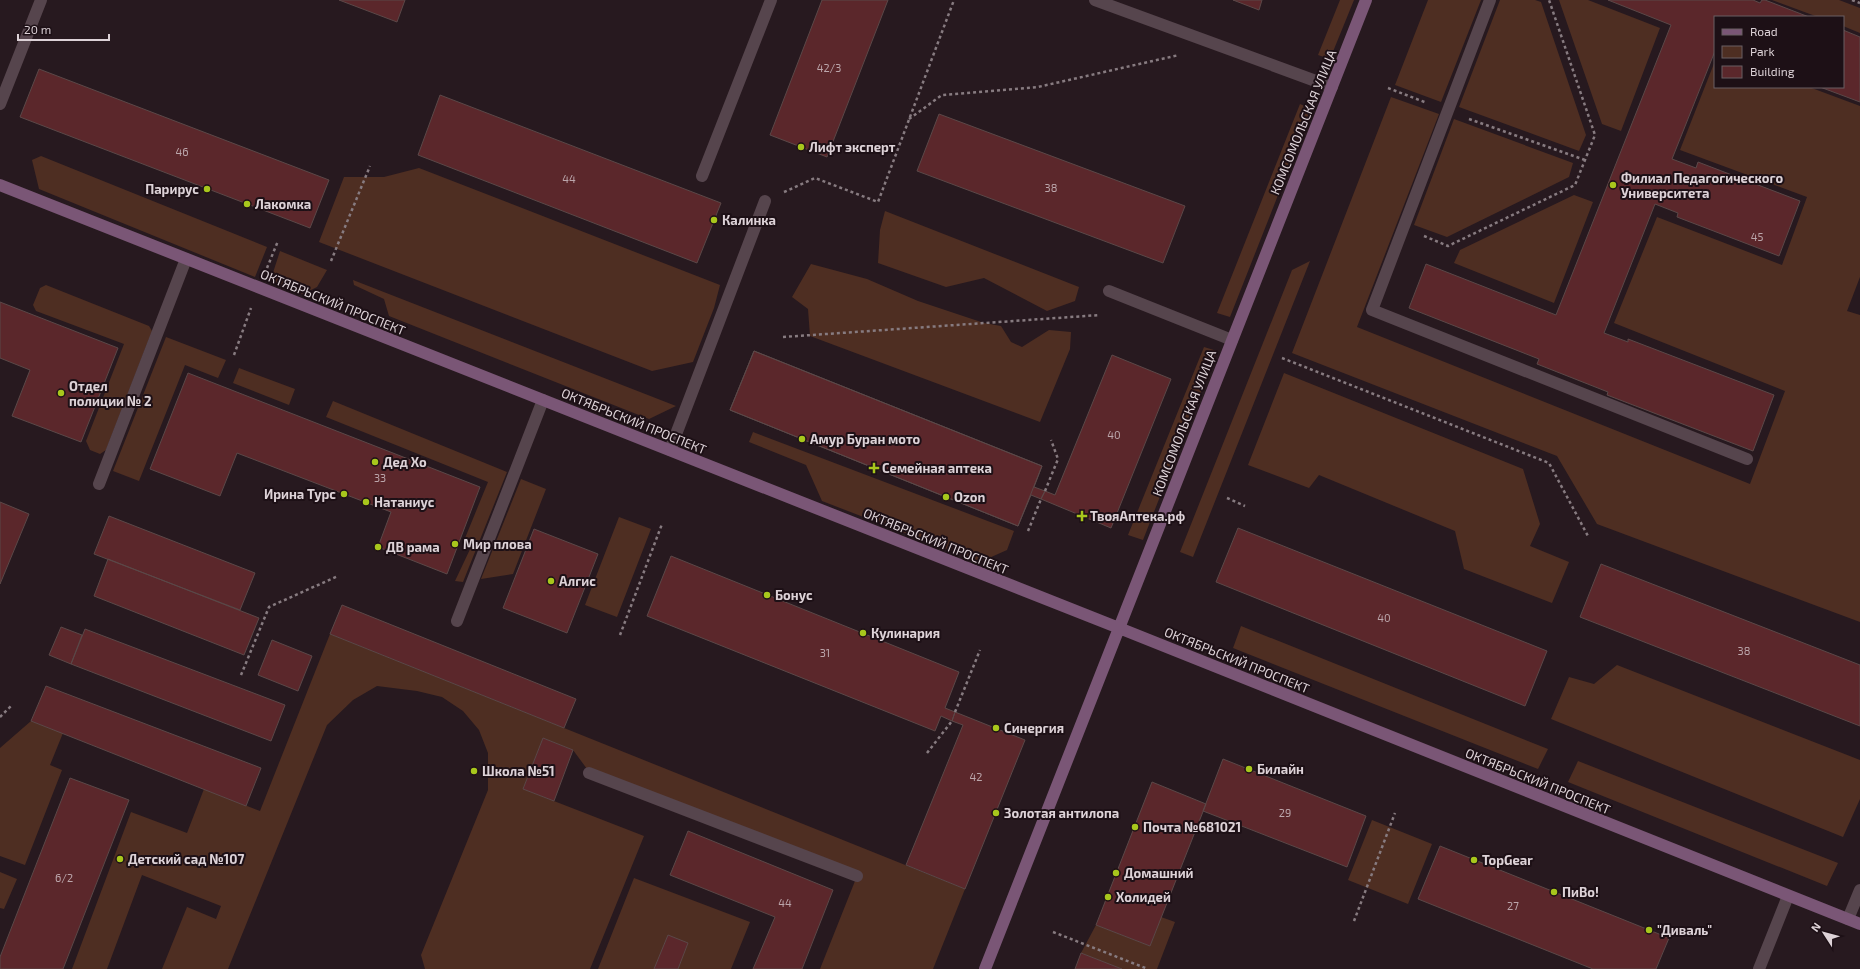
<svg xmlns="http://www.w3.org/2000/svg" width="1860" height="969" viewBox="0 0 1860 969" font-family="'Exo 2',sans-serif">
  <rect width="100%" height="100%" fill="#27191f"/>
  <path fill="#4e2e22" d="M1340,0H1354L1330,59L1318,55Z
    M1428,0H1481L1441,102L1395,85Z
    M1500,0H1535L1541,2L1586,135L1579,151L1459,107Z
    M1559,0H1588L1660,28L1621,131L1602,124Z
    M1772,0H1839L1860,8V33L1843,26V17H1818Z
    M1715,61V87H1809L1860,106V277L1847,311L1860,315V622L1597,524L1557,456L1292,353L1391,97L1439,114L1357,327L1750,484L1785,391L1614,323L1657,217L1782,265L1807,197L1680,150Z
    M1300,104L1312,109L1230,317L1217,313Z
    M1454,119L1573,163L1569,177L1447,237L1414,225Z
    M41,156L267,247L255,277L39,189L32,160Z
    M419,168L720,285L714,308L693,362L652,371L319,242L344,177H384Z
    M1574,195L1593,202L1554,303L1454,263L1460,250Z
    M885,211L1079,287L1075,301L1047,311L984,278L946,287L878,263L880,230Z
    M280,251L327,270L317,287L303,294L270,282Z
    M1310,261L1193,557L1180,552L1292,270Z
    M811,264L867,279L918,301L984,323L1001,326L1011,342L1022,347L1049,330L1071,332L1070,349L1040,422L810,336L808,309L792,297Z
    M353,280L676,406L649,419L389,316L384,299L354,285Z
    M46,285L149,326L152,331L106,450L100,454L90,450L86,441L124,344L36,311L33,305L40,288Z
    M166,337L226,360L218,378L185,365L139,481L113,471Z
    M1204,347L1217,351L1143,540L1128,535Z
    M239,368L295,389L289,405L233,383Z
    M1284,373L1523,469L1540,524L1530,546L1569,562L1552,603L1464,569L1455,531L1319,475L1309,488L1248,465Z
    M333,401L507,472L463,582L455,581L472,545L463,543L488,482L326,417Z
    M753,432L1014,531L1007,550L980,562L822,501L806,465L749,442Z
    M521,479L546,489L513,574L481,579Z
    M619,517L651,529L617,617L585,605Z
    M1241,626L1548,749L1538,769L1233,648Z
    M330,634L965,889L933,969H820L857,876L590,773L573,750L543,738L523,789L644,836L590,969H425L421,955L488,790V753L479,730L463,711L442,697L417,691L377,686L353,700L327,725L228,969H162L187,907L216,919L221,906L142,875L107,969H72L131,812L187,833L204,789L260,811Z
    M1617,665L1860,760V799L1843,837L1551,719L1569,677L1594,684Z
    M31,721L63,733L50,765L62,770L25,865L0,856V748Z
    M1578,761L1838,863L1827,886L1568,782Z
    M1372,820L1432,844L1408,904L1348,880Z
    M0,872L17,879L4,909L0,908Z
    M634,878L750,922L731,969H598Z
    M1161,917L1175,922L1157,969H1122L1081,953L1096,925L1150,946Z"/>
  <path fill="#5b272b" stroke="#5b4848" d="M339,0H405L397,22Z
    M822,0H888L827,157L770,135Z
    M1233,0H1262L1259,10Z
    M1608,0H1753L1760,3L1762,0H1765L1809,17H1715V51L1672,159L1696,168L1698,162L1800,201L1779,256L1677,217L1678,213L1655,204L1604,333L1628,342V339L1774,395L1753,451L1607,395L1608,392L1537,364L1539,359L1409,308L1426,264L1556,315L1671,25Z
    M1843,30L1860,37V102L1820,87H1843Z
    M39,69L329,180L310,228L20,117Z
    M440,95L721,203L697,263L418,155Z
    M939,114L1185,206L1163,263L917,171Z
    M0,302L118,348L81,442L12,416L30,370L0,358Z
    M754,351L1042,466L1018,526L730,410Z
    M754,351L1042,466L1034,487L1045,491L1041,499L1031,495L1018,526L730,410Z
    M1112,355L1171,379L1111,528L1041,499L1045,491L1055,495Z
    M188,373L480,487L447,574L378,547L391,512L237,453L220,496L150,469Z
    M0,502L29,514L0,584Z
    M109,516L255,573L240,610L94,554Z
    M1238,528L1547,651L1525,706L1216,582Z
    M534,529L598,554L567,633L503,608Z
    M671,556L959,672L945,708L955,712L952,721L941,716L935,731L647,616Z
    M108,559L259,618L244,655L94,596Z
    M1601,564L1860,665V726L1580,617Z
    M342,605L576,699L564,728L330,634Z
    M61,627L82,635L71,664L49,655Z
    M85,629L285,705L271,741L71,664Z
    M272,640L312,656L298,691L258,675Z
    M46,686L261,768L246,806L31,721Z
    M955,712L1025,740L965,889L906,865L963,725L952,721Z
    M543,738L573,750L554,801L523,789Z
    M1223,759L1366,816L1347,867L1203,811Z
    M70,778L129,800L63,969H0V957Z
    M1152,782L1206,804L1150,946L1096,925Z
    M688,831L833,890L802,969H753L775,917L670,875Z
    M1440,846L1669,938L1656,969H1593L1418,899Z
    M668,935L688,943L678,969H654Z
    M1081,953L1122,969H1075Z"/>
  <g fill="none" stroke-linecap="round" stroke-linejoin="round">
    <path stroke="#877b80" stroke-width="2.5" stroke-dasharray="3 3" stroke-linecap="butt" d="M1852,0L1860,3
      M1388,88L1427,103
      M909,119L942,95L1038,87L1179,55
      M1469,119L1585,160
      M784,192L815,178L878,202L954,0
      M1424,236L1448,246L1575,185L1595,135L1549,0
      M331,261L370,166
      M267,268L278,241
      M783,337L1100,315
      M234,355L251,308
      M1282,358L1549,463L1589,538
      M1045,491L1058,459L1051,440
      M1227,498L1245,506
      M1028,531L1041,499
      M620,635L662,524
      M241,675L269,607L338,576
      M955,712L980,650
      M0,717L12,705
      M927,753L952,721
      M1354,921L1395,813
      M1053,932L1148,969"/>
    <path stroke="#56454d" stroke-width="12" d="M1095,0L1332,87
      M1490,0L1372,310L1747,459
      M702,176L771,0
      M1109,291L1232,340
      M670,450L765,201
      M99,484L186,259
      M457,621L543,400
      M589,773L857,876
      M1848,919L1860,890
      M1759,969L1788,896"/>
    <path stroke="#56454d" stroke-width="12" d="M0,104L41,0"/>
    <path stroke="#7a5676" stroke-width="12" d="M0,185L1119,628L1860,924
      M985,969L1366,0"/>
  </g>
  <g fill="#a8c71c" stroke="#1d1016" stroke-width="1.5">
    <circle cx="801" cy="147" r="4"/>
    <circle cx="1613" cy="185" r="4"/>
    <circle cx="207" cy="189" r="4"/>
    <circle cx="247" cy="204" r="4"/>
    <circle cx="714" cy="220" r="4"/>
    <circle cx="61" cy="393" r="4"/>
    <circle cx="802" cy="439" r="4"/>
    <circle cx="375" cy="462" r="4"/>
    <path d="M872 462h4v4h4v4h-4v4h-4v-4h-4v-4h4z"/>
    <circle cx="344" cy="494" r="4"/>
    <circle cx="946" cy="497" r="4"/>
    <circle cx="366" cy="502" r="4"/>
    <path d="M1080 510h4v4h4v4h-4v4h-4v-4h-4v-4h4z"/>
    <circle cx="455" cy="544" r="4"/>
    <circle cx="378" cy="547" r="4"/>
    <circle cx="551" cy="581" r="4"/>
    <circle cx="767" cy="595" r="4"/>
    <circle cx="863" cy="633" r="4"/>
    <circle cx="996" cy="728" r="4"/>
    <circle cx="1249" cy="769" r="4"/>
    <circle cx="474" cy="771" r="4"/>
    <circle cx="996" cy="813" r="4"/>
    <circle cx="1135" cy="827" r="4"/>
    <circle cx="120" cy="859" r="4"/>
    <circle cx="1474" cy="860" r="4"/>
    <circle cx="1116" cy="873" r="4"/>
    <circle cx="1554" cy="892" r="4"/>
    <circle cx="1108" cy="897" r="4"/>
    <circle cx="1649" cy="930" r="4"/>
  </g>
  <g text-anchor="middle" stroke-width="4" stroke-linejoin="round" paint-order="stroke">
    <g font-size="11" fill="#bca7ac">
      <text x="829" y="72">42/3</text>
      <text x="182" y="156">46</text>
      <text x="569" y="183">44</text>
      <text x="1051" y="192">38</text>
      <text x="1757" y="241">45</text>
      <text x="1114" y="439">40</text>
      <text x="380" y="482">33</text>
      <text x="1384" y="622">40</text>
      <text x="1744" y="655">38</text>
      <text x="825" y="657">31</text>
      <text x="976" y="781">42</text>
      <text x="1285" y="817">29</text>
      <text x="64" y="882">6/2</text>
      <text x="785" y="907">44</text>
      <text x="1513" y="910">27</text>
    </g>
    <g font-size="13" fill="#ddd2d7" stroke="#1d1016">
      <text transform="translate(1303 122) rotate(-68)" y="5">КОМСОМОЛЬСКАЯ УЛИЦА</text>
      <text transform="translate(333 302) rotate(22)" y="5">ОКТЯБРЬСКИЙ ПРОСПЕКТ</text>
      <text transform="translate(634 421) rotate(22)" y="5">ОКТЯБРЬСКИЙ ПРОСПЕКТ</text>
      <text transform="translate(1184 423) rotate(-69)" y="5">КОМСОМОЛЬСКАЯ УЛИЦА</text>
      <text transform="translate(936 541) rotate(22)" y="5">ОКТЯБРЬСКИЙ ПРОСПЕКТ</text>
      <text transform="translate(1237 660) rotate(22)" y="5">ОКТЯБРЬСКИЙ ПРОСПЕКТ</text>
      <text transform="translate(1538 781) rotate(22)" y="5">ОКТЯБРЬСКИЙ ПРОСПЕКТ</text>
    </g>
    <g font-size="13" font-weight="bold" fill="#ddd2d7" stroke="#1d1016" text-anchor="start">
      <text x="809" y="152">Лифт эксперт</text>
      <text x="1621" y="183">Филиал Педагогического<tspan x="1621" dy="15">Университета</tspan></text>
      <text x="199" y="194" text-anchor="end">Парирус</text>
      <text x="255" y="209">Лакомка</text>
      <text x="722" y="225">Калинка</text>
      <text x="69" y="391">Отдел<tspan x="69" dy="15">полиции № 2</tspan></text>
      <text x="810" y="444">Амур Буран мото</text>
      <text x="383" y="467">Дед Хо</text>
      <text x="882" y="473">Семейная аптека</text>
      <text x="336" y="499" text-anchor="end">Ирина Турс</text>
      <text x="954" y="502">Ozon</text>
      <text x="374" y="507">Натаниус</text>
      <text x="1090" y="521">ТвояАптека.рф</text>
      <text x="463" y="549">Мир плова</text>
      <text x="386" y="552">ДВ рама</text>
      <text x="559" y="586">Алгис</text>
      <text x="775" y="600">Бонус</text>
      <text x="871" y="638">Кулинария</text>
      <text x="1004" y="733">Синергия</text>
      <text x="1257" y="774">Билайн</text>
      <text x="482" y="776">Школа №51</text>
      <text x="1004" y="818">Золотая антилопа</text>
      <text x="1143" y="832">Почта №681021</text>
      <text x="128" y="864">Детский сад №107</text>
      <text x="1482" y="865">TopGear</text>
      <text x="1124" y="878">Домашний</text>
      <text x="1562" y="897">ПиВо!</text>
      <text x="1116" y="902">Холидей</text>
      <text x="1657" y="935">"Диваль"</text>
    </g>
  </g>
  <rect x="1714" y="16" width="130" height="72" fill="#1d1016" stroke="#6a5e63"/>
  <rect x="1722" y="29" width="20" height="6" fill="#7a5676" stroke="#6a5e63"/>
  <text x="1750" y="36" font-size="12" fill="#ddd2d7">Road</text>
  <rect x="1722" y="46" width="20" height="12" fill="#4e2e22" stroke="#6a5e63"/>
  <text x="1750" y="56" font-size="12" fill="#ddd2d7">Park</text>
  <rect x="1722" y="66" width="20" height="12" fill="#5b272b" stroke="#6a5e63"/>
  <text x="1750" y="76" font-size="12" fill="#ddd2d7">Building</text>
  <g transform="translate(1824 933) rotate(306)" stroke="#1d1016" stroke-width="3" paint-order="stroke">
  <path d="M0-3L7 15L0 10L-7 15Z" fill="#ddd2d7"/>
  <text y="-6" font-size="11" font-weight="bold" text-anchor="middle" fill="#ddd2d7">N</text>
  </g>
  <path d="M18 34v6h91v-6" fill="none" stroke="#ddd2d7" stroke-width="2"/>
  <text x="24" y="34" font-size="12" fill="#ddd2d7" stroke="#1d1016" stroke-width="3" paint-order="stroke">20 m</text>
</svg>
